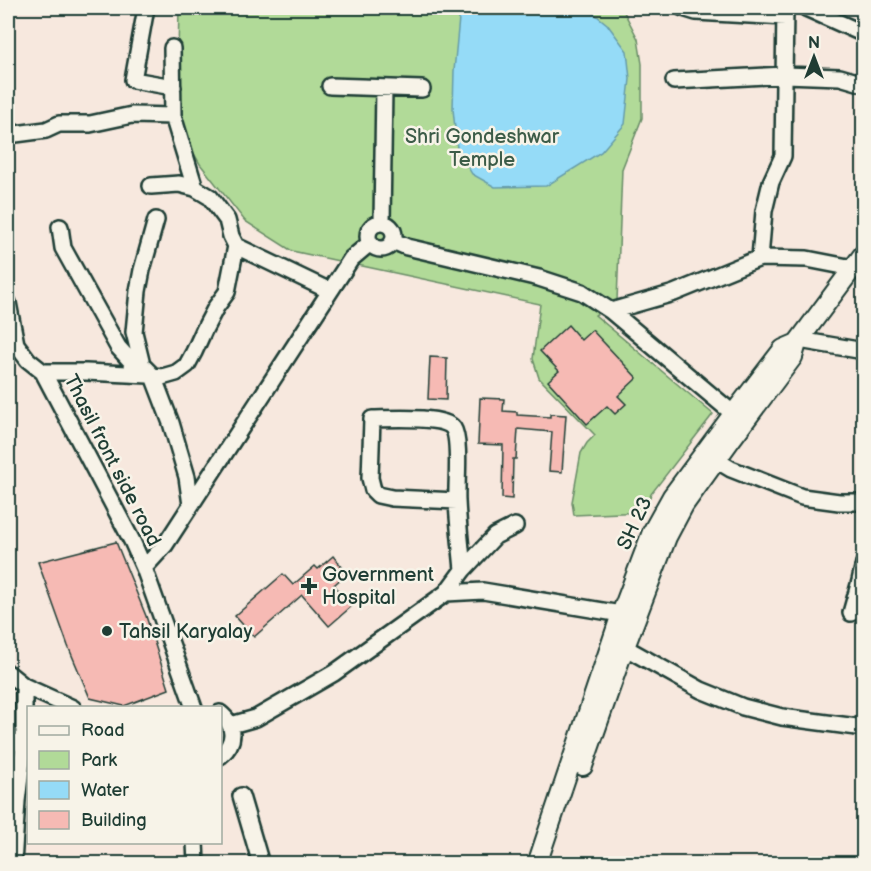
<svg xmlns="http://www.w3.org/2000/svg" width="871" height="871" viewBox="0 0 871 871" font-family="'Balsamiq Sans',sans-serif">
  <rect width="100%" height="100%" fill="#f7e8de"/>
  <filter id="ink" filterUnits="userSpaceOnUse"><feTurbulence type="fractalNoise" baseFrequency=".0167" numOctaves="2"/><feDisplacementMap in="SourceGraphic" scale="12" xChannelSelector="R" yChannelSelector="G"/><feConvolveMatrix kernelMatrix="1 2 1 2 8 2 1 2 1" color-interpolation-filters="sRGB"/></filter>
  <g filter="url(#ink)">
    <path fill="#b1da98" stroke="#688c66" stroke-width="1.5" d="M179,8H622L638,39L642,64V118L622,169L617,301L595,315L713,414L651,494L644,512L574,515L572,502L581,453L587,443L595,435L539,378L533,359L540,304L292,251L245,221L200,164L184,137L177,104Z"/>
    <path fill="#95dbf7" stroke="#669ca9" stroke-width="1.5" d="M460,8H587L607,24L627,51L630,79L625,124L601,152L546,186L495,187L472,174L457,148L453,109L454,71Z"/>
    <path fill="#f6bab4" stroke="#1f3d34" stroke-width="1.5" d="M568,325L581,340L592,330L637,378L618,396L626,404L615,414L607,406L587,424L548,381L559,371L540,351Z
      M430,357L447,358L446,400L428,399Z
      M480,398L504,399L503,411L517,412V415L550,417V414L566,415L562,472L549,471L552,432L518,429L516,459H513L512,499L502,498L503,445L478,444Z
      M116,542L146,616L169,689L124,706L90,698L68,646L38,562Z
      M333,556L347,573L334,585L352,606L329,626L302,595L254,637L235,616L283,574L293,585L315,566L318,569Z"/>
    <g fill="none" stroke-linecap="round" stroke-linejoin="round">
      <defs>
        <path id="minor" d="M146,8L133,80L173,87
          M683,8L696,12L785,17
          M806,8L864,34
          M172,48L173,116L195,188
          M674,81L785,75L840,77L864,84
          M330,86L422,89
          M8,135L46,130L59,124H90L132,115L173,116
          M156,220L142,270L138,291L134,332L142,365L153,376L171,423L187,477L191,505
          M382,222L384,88
          M368 236a13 13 0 1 1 26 0a13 13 0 1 1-26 0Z
          M60,227L63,248L118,347L138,369L153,376L162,377L176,373L187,365L194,352L204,330L216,307L227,292L236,246L231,236L227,220L210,197L195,188L179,184L151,186
          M393,241L407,247L539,278L582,292L611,311L742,421
          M236,246L330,291
          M760,258L764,211L771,182L783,156L785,8
          M8,303L16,344
          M611,311L674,293L760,258L807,259L853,268
          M799,340L864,351
          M8,346L16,344L28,360L43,372H86L148,375
          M43,372L132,541L144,568
          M716,460L731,469L802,497L839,502H864
          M457,501L392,498L378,495L373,490L370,478L372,419C388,419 443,415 453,428C461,440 456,485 457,501C458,524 461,547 463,570
          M446,593L463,570L495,536L515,526
          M851,613L860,581L864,563
          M617,643L701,690L743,707L782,717L864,728
          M8,673L24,686L73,708
          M194,708L144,568L165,545L351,259L370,243
          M220,713C236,726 236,742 220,756
          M231,725L256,718L334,673L446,593L483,591L621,614L630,617
          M8,741L24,744
          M241,796L261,864
          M195,842L196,864
          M13,864L17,801L24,744V686"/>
        <path id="major" d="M583,766L620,660L667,537L684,505L730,441L793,357L797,343
          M537,864L621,614L652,532L672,496L733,414L783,349L797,343L864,253"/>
      </defs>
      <use href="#minor" stroke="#1f3d34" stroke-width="20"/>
      <use href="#major" stroke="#1f3d34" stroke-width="22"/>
      <use href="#minor" stroke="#f7f3e8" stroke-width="15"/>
      <use href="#major" stroke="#f7f3e8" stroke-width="18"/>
    </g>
  </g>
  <g fill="#1f3d34" stroke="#f7f3e8" stroke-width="2">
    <path d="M306 577h6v6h6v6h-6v6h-6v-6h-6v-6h6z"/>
    <circle cx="107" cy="631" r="6"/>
  </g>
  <g text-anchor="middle" stroke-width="5" stroke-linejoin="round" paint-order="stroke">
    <g font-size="20" fill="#3c5c48" stroke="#f7f3e8">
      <text x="482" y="143">Shri Gondeshwar<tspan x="482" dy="23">Temple</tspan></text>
    </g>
    <g font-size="20" fill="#1f3d34" stroke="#f7f3e8">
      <text transform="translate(113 460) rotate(63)" y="7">Thasil front side road</text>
      <text transform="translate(634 523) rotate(-65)" y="7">SH 23</text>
    </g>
    <g font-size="20" fill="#1f3d34" stroke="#f7f3e8" text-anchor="start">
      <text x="322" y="581">Government<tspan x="322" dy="23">Hospital</tspan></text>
      <text x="119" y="638">Tahsil Karyalay</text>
    </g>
  </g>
  <rect width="871" height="871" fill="none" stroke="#f7f3e8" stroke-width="30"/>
  <rect x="15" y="15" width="841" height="841" fill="none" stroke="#1f3d34" stroke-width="2" filter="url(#ink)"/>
  <rect x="27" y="706" width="195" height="138" fill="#f7f3e8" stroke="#a1aaa0" stroke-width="1.5"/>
  <rect x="39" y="726" width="30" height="9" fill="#f7f3e8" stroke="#a1aaa0" stroke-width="1.5"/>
  <text x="81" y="736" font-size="18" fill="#1f3d34">Road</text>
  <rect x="39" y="751" width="30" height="18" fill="#b1da98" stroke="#a1aaa0" stroke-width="1.5"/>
  <text x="81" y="766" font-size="18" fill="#1f3d34">Park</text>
  <rect x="39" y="781" width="30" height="18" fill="#95dbf7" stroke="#a1aaa0" stroke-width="1.5"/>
  <text x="81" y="796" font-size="18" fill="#1f3d34">Water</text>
  <rect x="39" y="811" width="30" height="18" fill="#f6bab4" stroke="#a1aaa0" stroke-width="1.5"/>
  <text x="81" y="826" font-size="18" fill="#1f3d34">Building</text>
  <g transform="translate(814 57)" stroke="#f7f3e8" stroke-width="4.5" paint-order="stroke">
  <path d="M0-4.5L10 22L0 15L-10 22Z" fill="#1f3d34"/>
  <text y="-9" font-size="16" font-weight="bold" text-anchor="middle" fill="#1f3d34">N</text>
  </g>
</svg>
